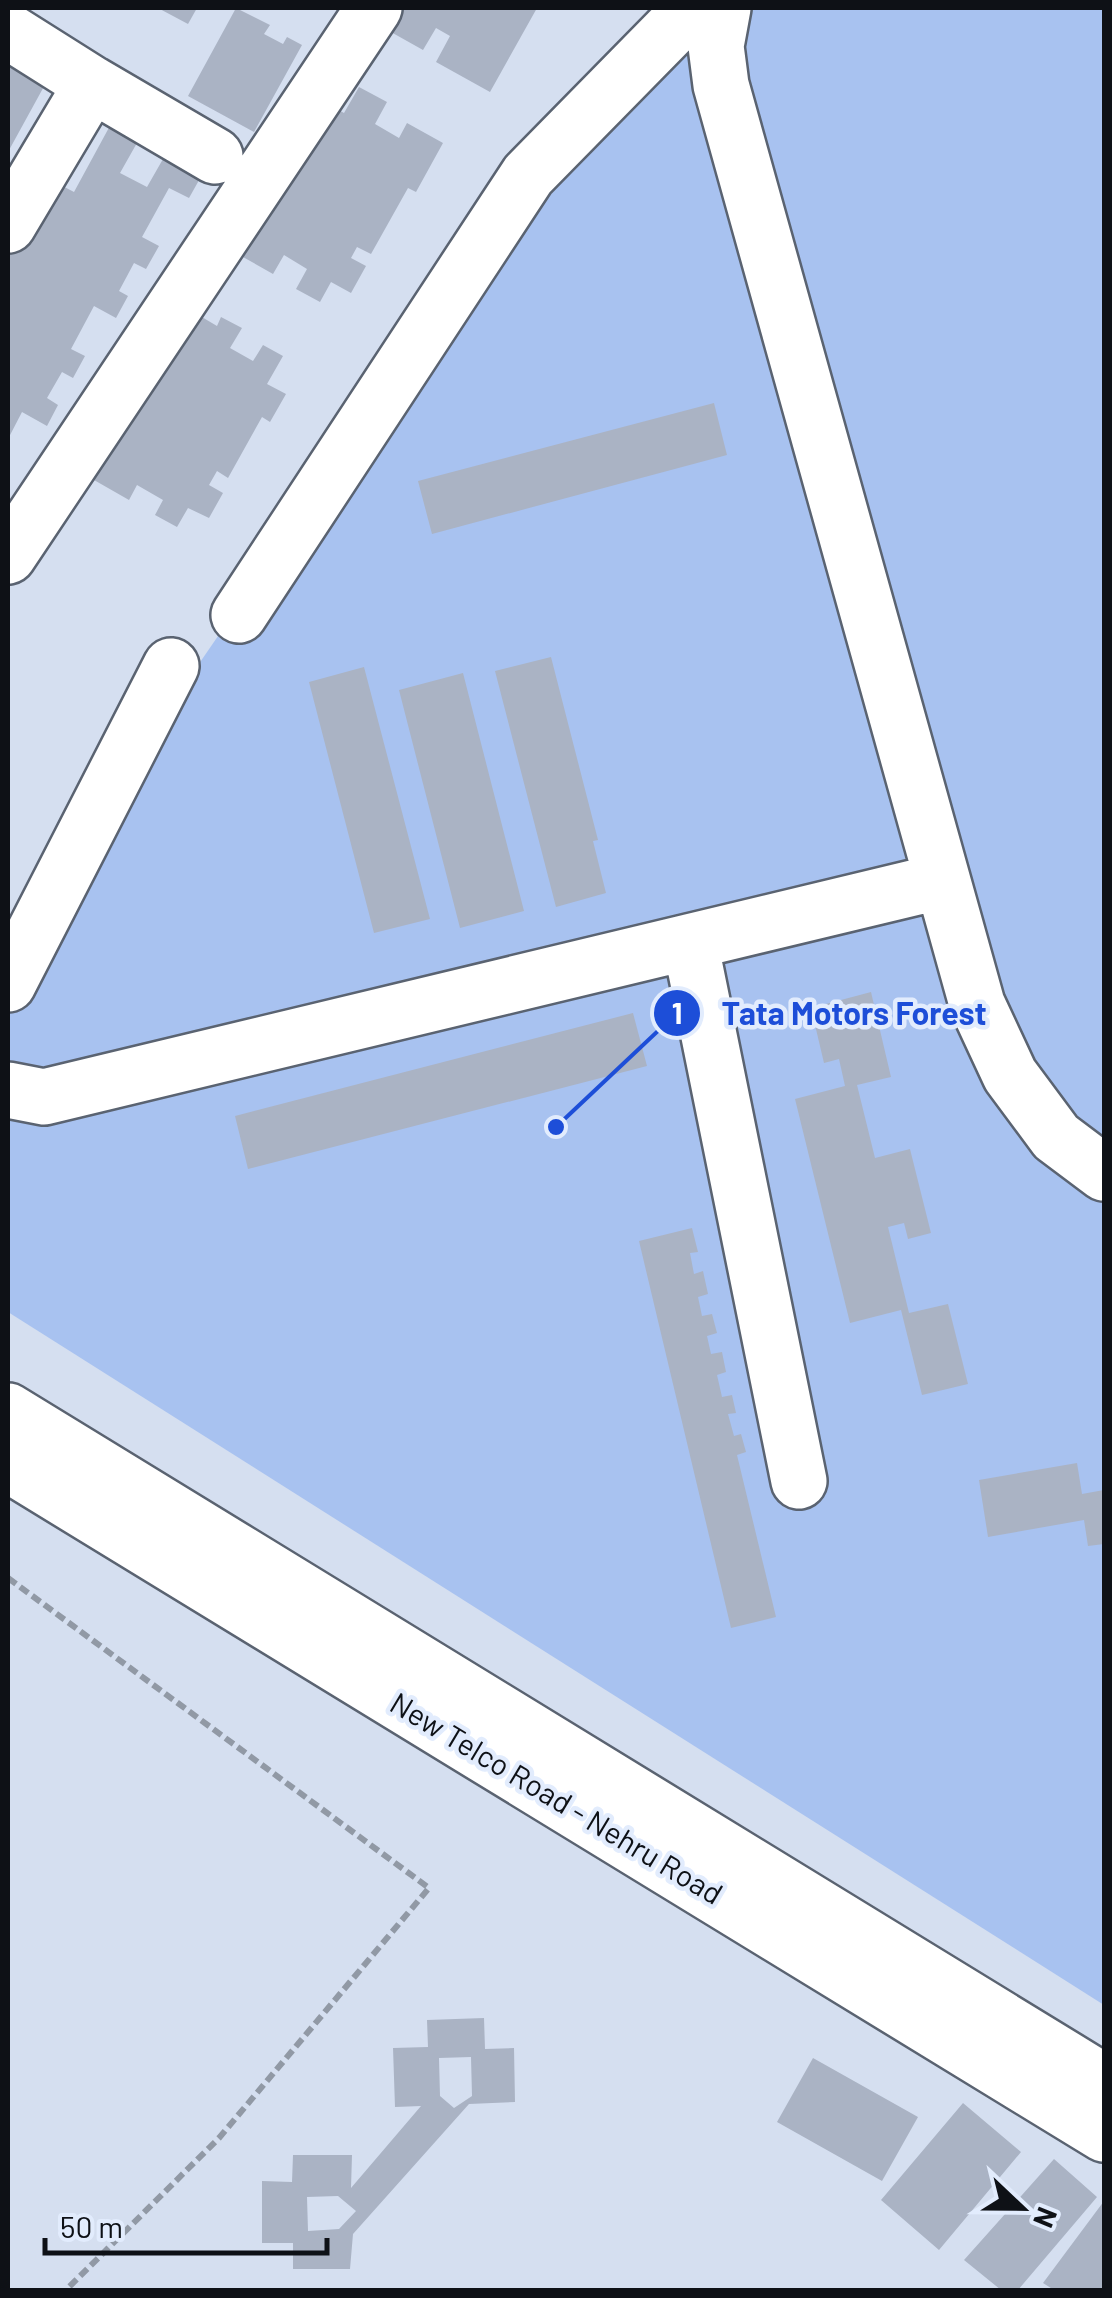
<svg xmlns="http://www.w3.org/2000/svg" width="1112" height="2298" viewBox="0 0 1112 2298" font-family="Barlow,sans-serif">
  <rect width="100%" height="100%" fill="#d5dff0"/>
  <path fill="#a8c2f0" d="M649,8H1104V2005L8,1312V942Z"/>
  <path fill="#aab3c4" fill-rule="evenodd" d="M158,8H197L188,24Z
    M236,8L270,25L264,34L283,44L287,37L302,45L254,132L188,96Z
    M393,8H537L490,92L436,62L450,36L436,28L423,50L382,27Z
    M8,40L53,70L8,152Z
    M359,87L387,102L375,124L399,138L407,123L443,143L416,192L408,188L371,254L357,247L351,258L366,266L351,293L331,282L320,302L296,289L307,269L284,255L273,274L243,257L328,104L344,113Z
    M118,111L146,127L120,173L147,187L171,145L207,166L189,198L169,188L142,237L159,246L146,269L134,263L119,291L128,296L116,318L94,306L71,349L85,356L73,378L62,372L47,398L58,405L47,426L22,412L8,439V237L49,179L74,192Z
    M190,310L217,326L221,317L242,328L230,348L253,361L263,345L283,356L267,384L286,394L270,422L262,417L228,478L217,471L209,485L223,493L209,518L188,508L177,527L155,515L163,500L137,485L129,500L94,480Z
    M714,403L727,455L432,534L418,481Z
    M551,657L598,840L593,841L606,893L556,907L495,671Z
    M364,667L430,919L374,933L309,682Z
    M463,673L524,911L460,928L399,690Z
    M871,992L891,1077L857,1085L875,1158L910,1149L931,1233L908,1239L904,1223L888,1227L909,1313L948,1304L968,1384L922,1395L901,1310L850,1323L795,1099L845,1086L839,1059L824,1063L811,1008Z
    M633,1013L647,1066L248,1169L235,1116Z
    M692,1228L698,1252L690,1253L694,1274L703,1271L708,1294L698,1297L702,1316L712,1314L717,1333L707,1336L711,1354L722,1352L726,1372L717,1375L722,1397L732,1395L736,1413L728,1414L734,1436L741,1434L746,1452L737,1455L776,1617L731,1628L639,1241Z
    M1077,1463L1082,1494L1104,1490V1544L1088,1546L1084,1520L988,1537L979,1480Z
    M484,2018L485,2049L514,2048L515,2102L469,2104L353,2234L350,2269H293V2243H262V2181L292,2182L293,2155H352L351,2188L421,2106L395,2107L393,2048L428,2047L427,2020ZM471,2057L472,2096L454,2108L440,2096L439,2058ZM338,2196L356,2211L339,2229L308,2231L307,2197Z
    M813,2058L918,2117L882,2181L777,2122Z
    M963,2103L1021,2152L939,2250L881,2200Z
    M1054,2159L1097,2197L1018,2290H1001L964,2260Z
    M1104,2201V2290H1054L1043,2283Z"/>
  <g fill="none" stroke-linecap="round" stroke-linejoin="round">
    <defs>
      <path id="minor" d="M723,8L716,46L721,85L977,1004L1010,1075L1056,1137L1104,1173
        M8,31L92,84L215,156
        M8,225L92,84
        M8,556L374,8
        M239,615L528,175L692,8
        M690,942L799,1481
        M8,984L171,666
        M8,1090L44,1097L942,881
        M8,1411L1104,2082
        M8,1464L1104,2134"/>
    </defs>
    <use href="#minor" stroke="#5a6371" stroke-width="60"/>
    <path stroke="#9199a5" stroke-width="6" stroke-dasharray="10 5" stroke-linecap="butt" d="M8,1578L429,1888L219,2138L66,2290"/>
    <use href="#minor" stroke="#fff" stroke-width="55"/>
  </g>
  <g text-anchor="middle" stroke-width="9" stroke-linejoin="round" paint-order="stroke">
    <g font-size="30" fill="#0e1116" stroke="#e2ecfd">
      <text transform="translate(556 1799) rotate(31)" y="10">New Telco Road - Nehru Road</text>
    </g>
  </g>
  <path fill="none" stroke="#1d4ed8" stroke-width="4" d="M556 1127L677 1013"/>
  <g fill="#1d4ed8" stroke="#e2ecfd" stroke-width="4">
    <circle cx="556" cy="1127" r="10"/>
    <circle cx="677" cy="1013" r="25"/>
  </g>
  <g font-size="30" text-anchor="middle" font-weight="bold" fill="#fff">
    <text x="677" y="1024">1</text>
  </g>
  <g font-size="32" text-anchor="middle" font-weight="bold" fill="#1d4ed8" stroke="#e2ecfd" stroke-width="9" stroke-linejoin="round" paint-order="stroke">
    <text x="854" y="1025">Tata Motors Forest</text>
  </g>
  <rect width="1112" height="2298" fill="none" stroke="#0e1116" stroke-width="20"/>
  <g transform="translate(1022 2208) rotate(112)" stroke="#e2ecfd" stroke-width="8" paint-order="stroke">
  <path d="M0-8L18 38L0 25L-18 38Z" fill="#0e1116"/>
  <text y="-15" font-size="28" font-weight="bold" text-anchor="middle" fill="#0e1116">N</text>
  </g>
  <path d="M45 2238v15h282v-15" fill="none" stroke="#0e1116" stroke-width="5"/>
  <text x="60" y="2238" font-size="30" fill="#0e1116" stroke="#e2ecfd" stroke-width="8" paint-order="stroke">50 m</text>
</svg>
